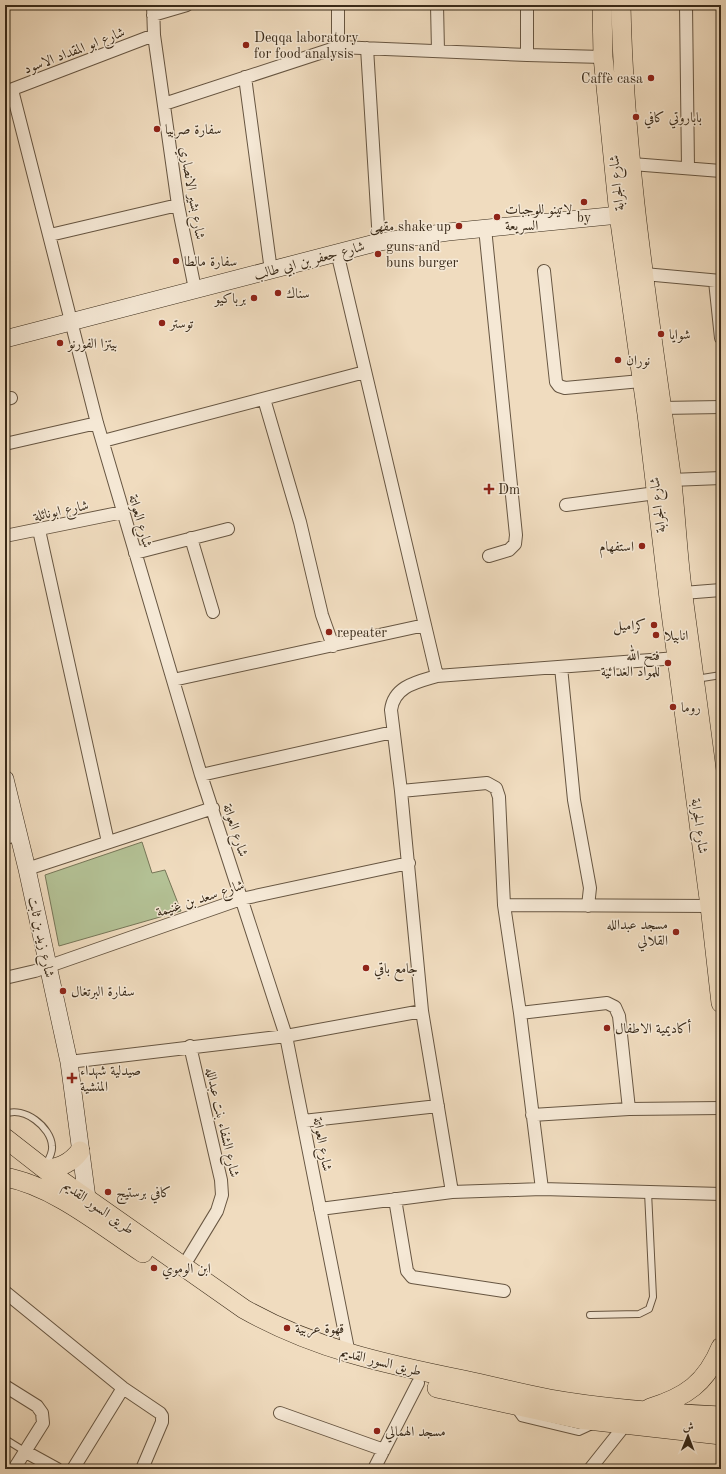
<svg xmlns="http://www.w3.org/2000/svg" width="726" height="1474" viewBox="0 0 726 1474" font-family="'Old Standard TT',Amiri,serif">
  <rect width="100%" height="100%" fill="#f0dcbf"/>
  <filter id="stains"><feTurbulence type="fractalNoise" baseFrequency=".005" numOctaves="4"/><feColorMatrix values="0 0 0 0 .2 0 0 0 0 .09 0 0 0 0 .02 0 0 0 .5 -.17"/></filter>
  <radialGradient id="worn" r=".72"><stop offset=".6" stop-color="#630" stop-opacity="0"/><stop offset="1" stop-color="#630" stop-opacity=".3"/></radialGradient>
  <path fill="#b4c296" stroke="#767658" d="M142,842L152,873L165,870L181,911L59,946L45,875Z"/>
  <g fill="none" stroke-linecap="round" stroke-linejoin="round">
    <defs>
      <path id="lane" d="M696,679L721,675
        M5,1114C24,1106 51,1127 52,1146C53,1154 48,1160 45,1166
        M590,1315L639,1314L649,1309L653,1297L648,1192
        M516,1411L521,1418L579,1432L592,1426
        M5,1439L26,1452"/>
      <path id="street" d="M153,5L154,35L178,205L195,289
        M338,5V47
        M437,5L438,51
        M527,5V55
        M686,5L688,168
        M153,15L187,5
        M367,48L379,242
        M245,77L271,271
        M12,90L97,423L201,775L286,1036L349,1354
        M5,92L154,35
        M164,104L338,47L527,55L603,57
        M632,164L721,171
        M485,228L516,535L515,544L509,550L489,556
        M50,235L178,205
        M337,252L437,676
        M544,271L556,382L559,386L565,388L641,381
        M644,274L721,281
        M715,281L721,338
        M5,399L11,398
        M264,399L300,522L322,615L333,646
        M661,408L721,407
        M103,441L365,372
        M5,444L97,423
        M671,480L721,478
        M566,505L656,493
        M39,530L108,842
        M5,536L123,512
        M191,538L213,612
        M135,553L228,529
        M683,593L721,590
        M561,667L574,800L590,888L588,906
        M173,680L425,625
        M201,775L393,732
        M401,791L487,783L496,788L499,797L504,905L520,1013L542,1189
        M5,838L18,835
        M27,869L213,808
        M504,905L710,906
        M5,978L35,971L241,899L409,863
        M520,1013L607,1003L615,1007L619,1016L629,1109
        M69,1062L286,1036L422,1011
        M532,1115L629,1109L721,1108
        M303,1121L438,1106
        M452,1192L422,1011L401,791L391,710C394,686 417,682 437,676L677,658
        M395,1199L407,1271L412,1277L504,1291
        M320,1209L452,1192L542,1189L721,1194
        M183,1267L217,1211L222,1195L221,1180L190,1046
        M5,1292L123,1388L160,1413L162,1416V1422L142,1469
        M5,1386L37,1406L42,1413L43,1423L14,1469
        M280,1413L384,1450
        M26,1452L57,1469
        M73,1469L123,1388
        M374,1469L418,1383
        M590,1469L625,1425"/>
      <path id="secondary" d="M5,339L379,242L448,232L619,215
        M5,779L27,869L69,1062L87,1198L84,1208"/>
      <path id="primary" d="M602,5L603,57L619,215L647,414L669,598L710,906L721,1003
        M621,5C624,160 649,314 670,467C676,510 677,553 683,596C696,693 710,791 721,888
        M5,1138L46,1170L244,1309C315,1349 385,1364 464,1380C493,1386 521,1394 550,1399C606,1409 664,1413 721,1416
        M46,1170C61,1167 71,1163 80,1151
        M5,1177C54,1186 102,1226 143,1253
        M437,1388L579,1419L721,1435
        M650,1408C686,1397 706,1383 721,1347"/>
    </defs>
    <use href="#lane" stroke="#675642" stroke-width="8"/>
    <use href="#street" stroke="#675642" stroke-width="14"/>
    <use href="#secondary" stroke="#392a19" stroke-width="18"/>
    <use href="#primary" stroke="#392a19" stroke-width="20"/>
    <use href="#lane" stroke="#f5e8d5" stroke-width="6"/>
    <use href="#street" stroke="#f5e8d5" stroke-width="12"/>
    <use href="#secondary" stroke="#f5e8d5" stroke-width="17"/>
    <use href="#primary" stroke="#f0dcbf" stroke-width="19"/>
  </g>
  <g fill="#8f2418" stroke="#f5e8d5" stroke-width="1.5">
    <circle cx="246" cy="45" r="4"/>
    <circle cx="651" cy="78" r="4"/>
    <circle cx="636" cy="117" r="4"/>
    <circle cx="157" cy="129" r="4"/>
    <circle cx="584" cy="202" r="4"/>
    <circle cx="497" cy="217" r="4"/>
    <circle cx="459" cy="226" r="4"/>
    <circle cx="378" cy="254" r="4"/>
    <circle cx="176" cy="261" r="4"/>
    <circle cx="278" cy="293" r="4"/>
    <circle cx="254" cy="298" r="4"/>
    <circle cx="162" cy="323" r="4"/>
    <circle cx="661" cy="334" r="4"/>
    <circle cx="60" cy="343" r="4"/>
    <circle cx="618" cy="360" r="4"/>
    <path d="M487 483h4v4h4v4h-4v4h-4v-4h-4v-4h4z"/>
    <circle cx="642" cy="546" r="4"/>
    <circle cx="654" cy="625" r="4"/>
    <circle cx="329" cy="632" r="4"/>
    <circle cx="656" cy="635" r="4"/>
    <circle cx="668" cy="663" r="4"/>
    <circle cx="673" cy="707" r="4"/>
    <circle cx="676" cy="932" r="4"/>
    <circle cx="366" cy="968" r="4"/>
    <circle cx="63" cy="991" r="4"/>
    <circle cx="607" cy="1028" r="4"/>
    <path d="M70 1072h4v4h4v4h-4v4h-4v-4h-4v-4h4z"/>
    <circle cx="108" cy="1192" r="4"/>
    <circle cx="154" cy="1268" r="4"/>
    <circle cx="287" cy="1328" r="4"/>
    <circle cx="377" cy="1431" r="4"/>
  </g>
  <g text-anchor="middle" stroke-width="3" stroke-linejoin="round" paint-order="stroke">
    <g font-size="14" fill="#392a19" stroke="#f5e8d5" text-anchor="start">
      <text x="254" y="42">Deqqa laboratory<tspan x="254" dy="16">for food analysis</tspan></text>
      <text x="643" y="83" text-anchor="end">Caffè casa</text>
      <text x="644" y="122">باباروتي كافي</text>
      <text x="165" y="134">سفارة صربيا</text>
      <text x="505" y="214">لاتينو للوجبات<tspan x="505" dy="16">السريعة</tspan></text>
      <text x="584" y="222" text-anchor="middle">by</text>
      <text x="451" y="231" text-anchor="end">مقهى shake up</text>
      <text x="386" y="251">guns and<tspan x="386" dy="16">buns burger</tspan></text>
      <text x="184" y="266">سفارة مالطا</text>
      <text x="286" y="298">سناك</text>
      <text x="246" y="303" text-anchor="end">برباكيو</text>
      <text x="170" y="328">توستر</text>
      <text x="669" y="339">شوايا</text>
      <text x="68" y="348">بيتزا الفورنو</text>
      <text x="626" y="365">نوران</text>
      <text x="498" y="494">Dm</text>
      <text x="634" y="551" text-anchor="end">استفهام</text>
      <text x="646" y="630" text-anchor="end">كراميل</text>
      <text x="337" y="637">repeater</text>
      <text x="664" y="640">انابيلا</text>
      <text x="660" y="660" text-anchor="end">فتح الله<tspan x="660" dy="16">للمواد الغدائية</tspan></text>
      <text x="681" y="712">روما</text>
      <text x="668" y="929" text-anchor="end">مسجد عبدالله<tspan x="668" dy="16">القلالي</tspan></text>
      <text x="374" y="973">جامع باقي</text>
      <text x="71" y="996">سفارة البرتغال</text>
      <text x="615" y="1033">أكاديمية الاطفال</text>
      <text x="80" y="1075">صيدلية شهداء<tspan x="80" dy="16">المنشية</tspan></text>
      <text x="116" y="1197">كافي برستيج</text>
      <text x="162" y="1273">ابن الوموي</text>
      <text x="295" y="1333">قهوة عربية</text>
      <text x="385" y="1436">مسجد الهمالي</text>
    </g>
    <g font-size="14" fill="#392a19" stroke="#f5e8d5">
      <text transform="translate(74 50) rotate(-21)" y="5">شارع ابو المقداد الاسود</text>
      <text transform="translate(616 183) rotate(-96)" y="5">شارع الجرابة</text>
      <text transform="translate(193 193) rotate(80)" y="5">شارع بشير الانصاري</text>
      <text transform="translate(309 260) rotate(-15)" y="5">شارع جعفر بن ابي طالب</text>
      <text transform="translate(657 505) rotate(-97)" y="5">شارع الجرابة</text>
      <text transform="translate(61 510) rotate(-12)" y="5">شارع ابونائلة</text>
      <text transform="translate(141 521) rotate(74)" y="5">شارع العواتة</text>
      <text transform="translate(700 826) rotate(82)" y="5">شارع الجرابة</text>
      <text transform="translate(236 830) rotate(72)" y="5">شارع العواتة</text>
      <text transform="translate(200 898) rotate(-18)" y="5">شارع سعد بن غنيمة</text>
      <text transform="translate(42 937) rotate(78)" y="5">شارع زيد بن ثابت</text>
      <text transform="translate(223 1122) rotate(77)" y="5">شارع الشفاء بنت عبدالله</text>
      <text transform="translate(323 1144) rotate(79)" y="5">شارع العواتة</text>
      <text transform="translate(99 1207) rotate(35)" y="5">طريق السور القديم</text>
      <text transform="translate(381 1361) rotate(14)" y="5">طريق السور القديم</text>
    </g>
  </g>
  <rect width="726" height="1474" fill="none" stroke="#f0dcbf" stroke-width="20"/>
  <rect x="6" y="6" width="714" height="1462" fill="none" stroke="#392a19" stroke-width="2"/>
  <rect x="10" y="10" width="706" height="1454" fill="none" stroke="#392a19"/>
  <g transform="translate(688 1436) rotate(1)" stroke="#f5e8d5" stroke-width="3" paint-order="stroke">
  <path d="M0-3L7 15L0 10L-7 15Z" fill="#392a19"/>
  <text y="-6" font-size="11" font-weight="bold" text-anchor="middle" fill="#392a19">ش</text>
  </g>
  <rect width="100%" height="100%" filter="url(#stains)"/>
  <rect width="100%" height="100%" fill="url(#worn)"/>
</svg>
